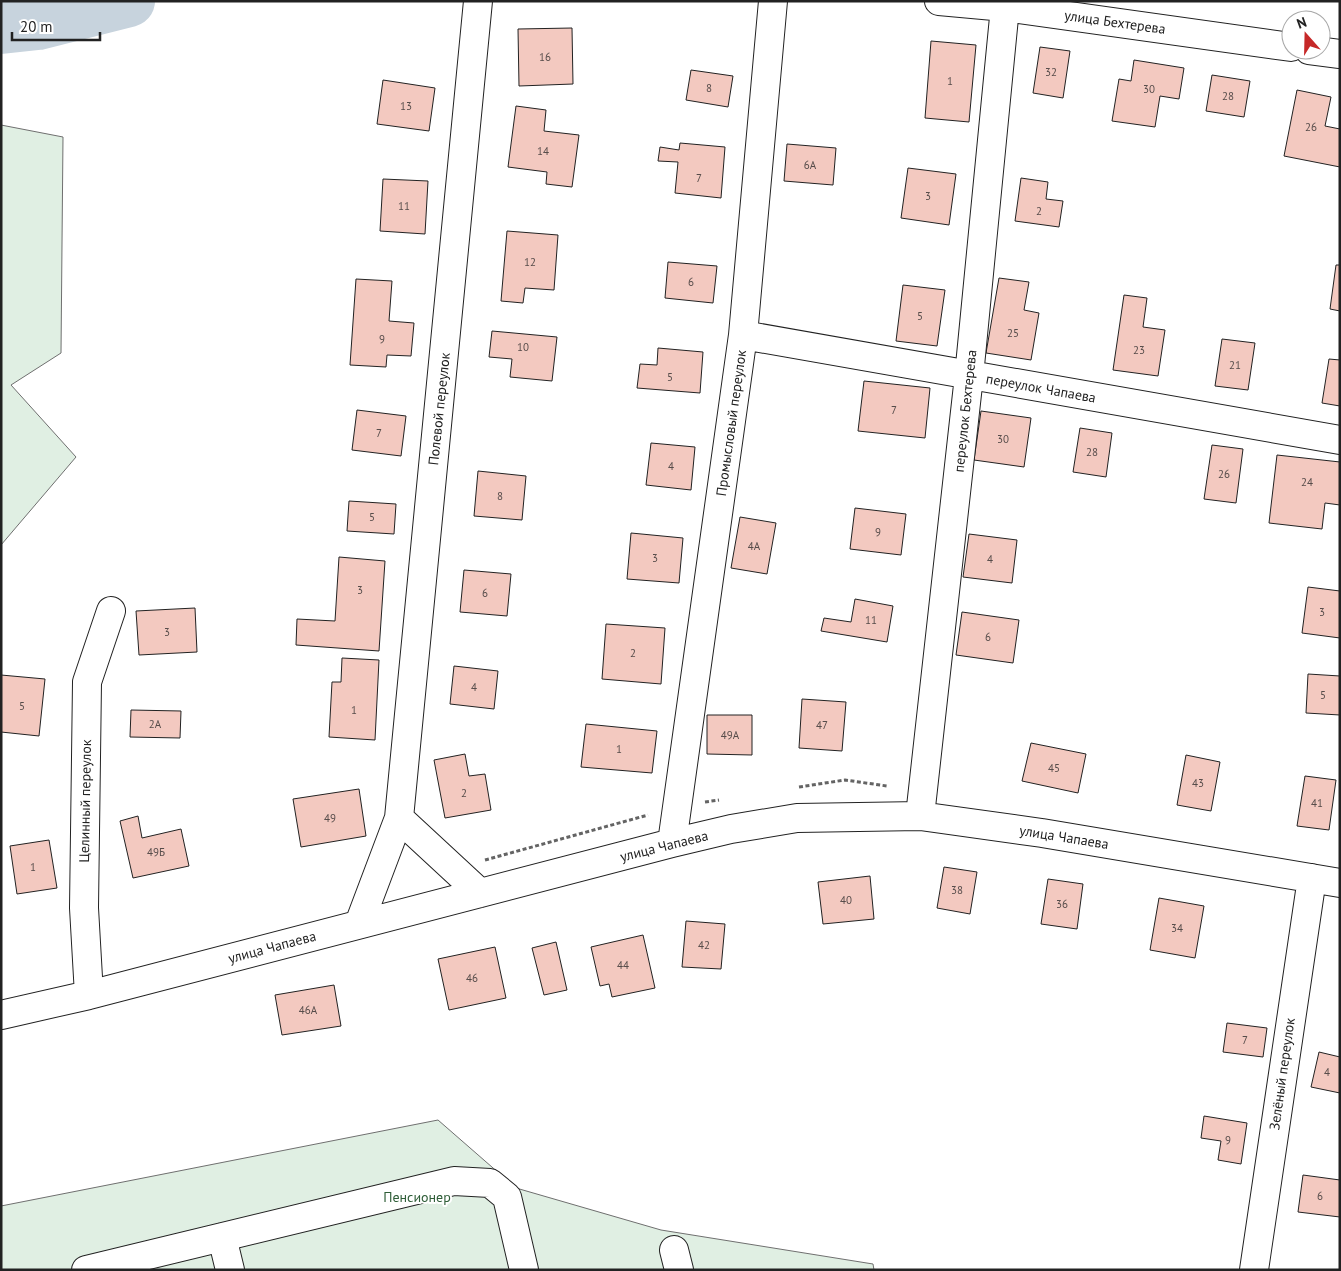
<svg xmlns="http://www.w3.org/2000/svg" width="1341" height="1271" viewBox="0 0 1341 1271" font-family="'PT Sans',sans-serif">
  <rect width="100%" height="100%" fill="#fff"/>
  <path fill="#e0efe3" stroke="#6f6f6f" d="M1,125L63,137L61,353L11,385L76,457L1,545Z
    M438,1120L516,1188L661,1230L873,1264L874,1270H1V1206Z"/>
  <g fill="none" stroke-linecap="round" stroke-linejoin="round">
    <path stroke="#c7d3dd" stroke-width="52" d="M1,28L38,24L129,1"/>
  </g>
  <path fill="#f3c9c0" stroke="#222" d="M572,28L573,84L519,86L518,29Z
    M931,41L976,45L969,122L925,118Z
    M1040,47L1070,51L1063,98L1033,93Z
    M1134,60L1184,68L1179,99L1160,96L1155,127L1112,121L1119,79L1131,81Z
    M691,70L733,76L728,107L686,100Z
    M1212,75L1250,81L1244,117L1206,111Z
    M383,80L435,88L429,131L377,124Z
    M1297,90L1331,97L1325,126L1340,129V167L1284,156Z
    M516,106L546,110L544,131L579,135L572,187L546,184L547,172L508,167Z
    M680,143L725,147L721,198L675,193L678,162L658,161L660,147L679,150Z
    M787,144L836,148L833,185L784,181Z
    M908,168L956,174L949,225L901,218Z
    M1021,178L1048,182L1046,199L1063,201L1059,227L1015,221Z
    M383,179L428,181L425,234L380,231Z
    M507,231L558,235L554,290L525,288L523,303L501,301Z
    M668,262L717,266L713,303L665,298Z
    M1336,265H1340V311L1330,309Z
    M999,278L1029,282L1024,310L1039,313L1031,360L986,353Z
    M356,279L392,281L389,321L414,323L411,356L387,355L386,367L350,365Z
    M903,285L945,290L937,346L896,341Z
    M1124,295L1147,298L1143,327L1165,330L1158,376L1113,370Z
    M492,331L557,337L552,381L510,377L512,359L489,357Z
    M1222,339L1255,343L1248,390L1215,386Z
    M658,348L703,352L700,393L637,388L640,364L657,365Z
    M1329,359L1340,360V406L1322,403Z
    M864,381L930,388L925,438L858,431Z
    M357,410L406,416L401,456L352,450Z
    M981,411L1031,418L1024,467L974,460Z
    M1080,428L1112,433L1106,477L1073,472Z
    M651,443L695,447L691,490L646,485Z
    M1212,445L1243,449L1236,503L1204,499Z
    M1277,455L1340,462V505L1325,503L1322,529L1269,523Z
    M478,471L526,476L522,520L474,516Z
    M349,501L396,504L394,534L347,531Z
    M855,508L906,514L901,555L850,549Z
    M740,517L776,523L767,574L731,568Z
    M631,533L683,538L679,583L627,579Z
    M969,534L1017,540L1012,583L963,577Z
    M339,557L385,561L379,651L296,645L297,619L335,621Z
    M464,570L511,574L507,616L460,612Z
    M1308,587L1340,591V638L1302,633Z
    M855,599L893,606L887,642L821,631L824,618L851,622Z
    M195,608L197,652L139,655L136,611Z
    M962,612L1019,620L1013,663L956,655Z
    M606,624L665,628L661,684L602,679Z
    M342,658L379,660L375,740L329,737L332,682H341Z
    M454,666L498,671L494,709L450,704Z
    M1308,674L1340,676V715L1306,713Z
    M1,675L45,679L39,736L1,732Z
    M802,699L846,702L842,751L799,748Z
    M131,710L181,711L180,738L130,737Z
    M707,715H752V755L707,754Z
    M586,724L657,731L652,773L581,767Z
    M1031,743L1086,754L1078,793L1022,781Z
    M465,754L469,776L485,774L491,810L445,818L434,760Z
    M1186,755L1220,762L1211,811L1177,805Z
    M1305,776L1336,780L1329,830L1297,826Z
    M359,789L366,836L301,847L293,799Z
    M138,816L142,838L181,829L189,866L133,878L120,821Z
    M49,840L57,888L17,894L10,846Z
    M944,867L977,872L970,914L937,908Z
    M870,876L874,919L823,924L818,882Z
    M1048,879L1083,884L1077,929L1041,924Z
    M1159,898L1204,906L1195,958L1150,950Z
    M686,921L725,924L721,969L682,967Z
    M643,935L655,988L612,997L609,984L600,986L591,947Z
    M556,942L567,990L544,995L532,948Z
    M495,947L506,998L449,1010L438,959Z
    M334,985L341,1026L282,1035L275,995Z
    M1227,1023L1267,1028L1263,1057L1223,1052Z
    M1319,1052L1340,1057V1093L1311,1087Z
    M1204,1116L1247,1123L1241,1164L1218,1160L1221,1141L1201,1138Z
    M1303,1175L1340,1180V1217L1298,1212Z"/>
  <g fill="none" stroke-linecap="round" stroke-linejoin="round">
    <defs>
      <path id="minor" d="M939,1L1005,7L1291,47
        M1309,50L1340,54
        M743,335L1340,440
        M920,816L969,376L1005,7
        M399,818L480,893
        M672,843L743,335L773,1
        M359,924L399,818L478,1
        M89,995L84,908L87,682L111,611
        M1,1015L89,995L672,843L731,829L797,818L920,816L1042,833L1340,883
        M222,1237L230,1270
        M674,1250L679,1270
        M86,1270L454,1181L490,1183L507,1197L524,1270
        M1254,1270L1312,878"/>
    </defs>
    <use href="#minor" stroke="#222" stroke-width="30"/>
    <path stroke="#646464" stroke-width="3" stroke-dasharray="4 2.5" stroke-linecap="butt" d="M799,787L845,780L887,786
      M705,802L719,800
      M485,860L648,815"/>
    <use href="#minor" stroke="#fff" stroke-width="28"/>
  </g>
  <g text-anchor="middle" stroke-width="4" stroke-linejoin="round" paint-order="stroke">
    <g font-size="11" fill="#564c4a">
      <text x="545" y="61">16</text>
      <text x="1051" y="76">32</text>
      <text x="950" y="85">1</text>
      <text x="709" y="92">8</text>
      <text x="1149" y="93">30</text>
      <text x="1228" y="100">28</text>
      <text x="406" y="110">13</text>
      <text x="1311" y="131">26</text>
      <text x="543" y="155">14</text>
      <text x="810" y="169">6А</text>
      <text x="699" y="182">7</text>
      <text x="928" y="200">3</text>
      <text x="404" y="210">11</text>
      <text x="1039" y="215">2</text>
      <text x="530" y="266">12</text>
      <text x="691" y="286">6</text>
      <text x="920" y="320">5</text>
      <text x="1013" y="337">25</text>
      <text x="382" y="343">9</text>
      <text x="523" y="351">10</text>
      <text x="1139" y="354">23</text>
      <text x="1235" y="369">21</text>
      <text x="670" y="381">5</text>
      <text x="894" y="414">7</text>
      <text x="379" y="437">7</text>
      <text x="1003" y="443">30</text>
      <text x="1092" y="456">28</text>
      <text x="671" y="470">4</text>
      <text x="1224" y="478">26</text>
      <text x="1307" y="486">24</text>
      <text x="500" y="500">8</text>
      <text x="372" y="521">5</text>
      <text x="878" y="536">9</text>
      <text x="754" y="550">4А</text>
      <text x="655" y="562">3</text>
      <text x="990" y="563">4</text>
      <text x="360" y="594">3</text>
      <text x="485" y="597">6</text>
      <text x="1322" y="616">3</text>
      <text x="871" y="624">11</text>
      <text x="167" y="636">3</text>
      <text x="988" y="641">6</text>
      <text x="633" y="657">2</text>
      <text x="474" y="691">4</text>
      <text x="1323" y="699">5</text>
      <text x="22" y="710">5</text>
      <text x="354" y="714">1</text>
      <text x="155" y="728">2А</text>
      <text x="822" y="729">47</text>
      <text x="730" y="739">49А</text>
      <text x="619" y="753">1</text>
      <text x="1054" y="772">45</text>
      <text x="1198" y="787">43</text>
      <text x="464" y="797">2</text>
      <text x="1317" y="807">41</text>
      <text x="330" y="822">49</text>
      <text x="156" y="856">49Б</text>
      <text x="33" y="871">1</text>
      <text x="957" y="894">38</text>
      <text x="846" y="904">40</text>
      <text x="1062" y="908">36</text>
      <text x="1177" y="932">34</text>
      <text x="704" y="949">42</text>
      <text x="623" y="969">44</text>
      <text x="472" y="982">46</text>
      <text x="308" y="1014">46А</text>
      <text x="1245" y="1044">7</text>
      <text x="1327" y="1076">4</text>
      <text x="1228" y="1144">9</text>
      <text x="1320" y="1200">6</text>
    </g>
    <g font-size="14" fill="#222" stroke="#fff">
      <text transform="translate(1115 22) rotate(8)" y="5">улица Бехтерева</text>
      <text transform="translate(1041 388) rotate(10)" y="5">переулок Чапаева</text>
      <text transform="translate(439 409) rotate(-84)" y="5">Полевой переулок</text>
      <text transform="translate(965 411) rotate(-84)" y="5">переулок Бехтерева</text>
      <text transform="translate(731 423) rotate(-82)" y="5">Промысловый переулок</text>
      <text transform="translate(85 801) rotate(-89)" y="5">Целинный переулок</text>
      <text transform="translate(1064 837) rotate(9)" y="5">улица Чапаева</text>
      <text transform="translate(664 846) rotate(-14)" y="5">улица Чапаева</text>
      <text transform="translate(272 947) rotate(-15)" y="5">улица Чапаева</text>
      <text transform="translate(1282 1074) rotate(-82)" y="5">Зелёный переулок</text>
    </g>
    <g font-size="14" fill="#2f5e38" stroke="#fff">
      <text x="417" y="1202">Пенсионер</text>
    </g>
  </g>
  <rect width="1341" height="1271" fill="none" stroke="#222222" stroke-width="5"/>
  <g transform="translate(1306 35) rotate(340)"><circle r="24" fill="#ffffff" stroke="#a7a7a7"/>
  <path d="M0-4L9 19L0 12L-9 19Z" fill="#c62828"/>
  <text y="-8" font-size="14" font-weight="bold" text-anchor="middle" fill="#222222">N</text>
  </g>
  <path d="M12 32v8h88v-8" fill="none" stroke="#222222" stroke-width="2.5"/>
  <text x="20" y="32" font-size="15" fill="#222222" stroke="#ffffff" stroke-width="4" paint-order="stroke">20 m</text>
</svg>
